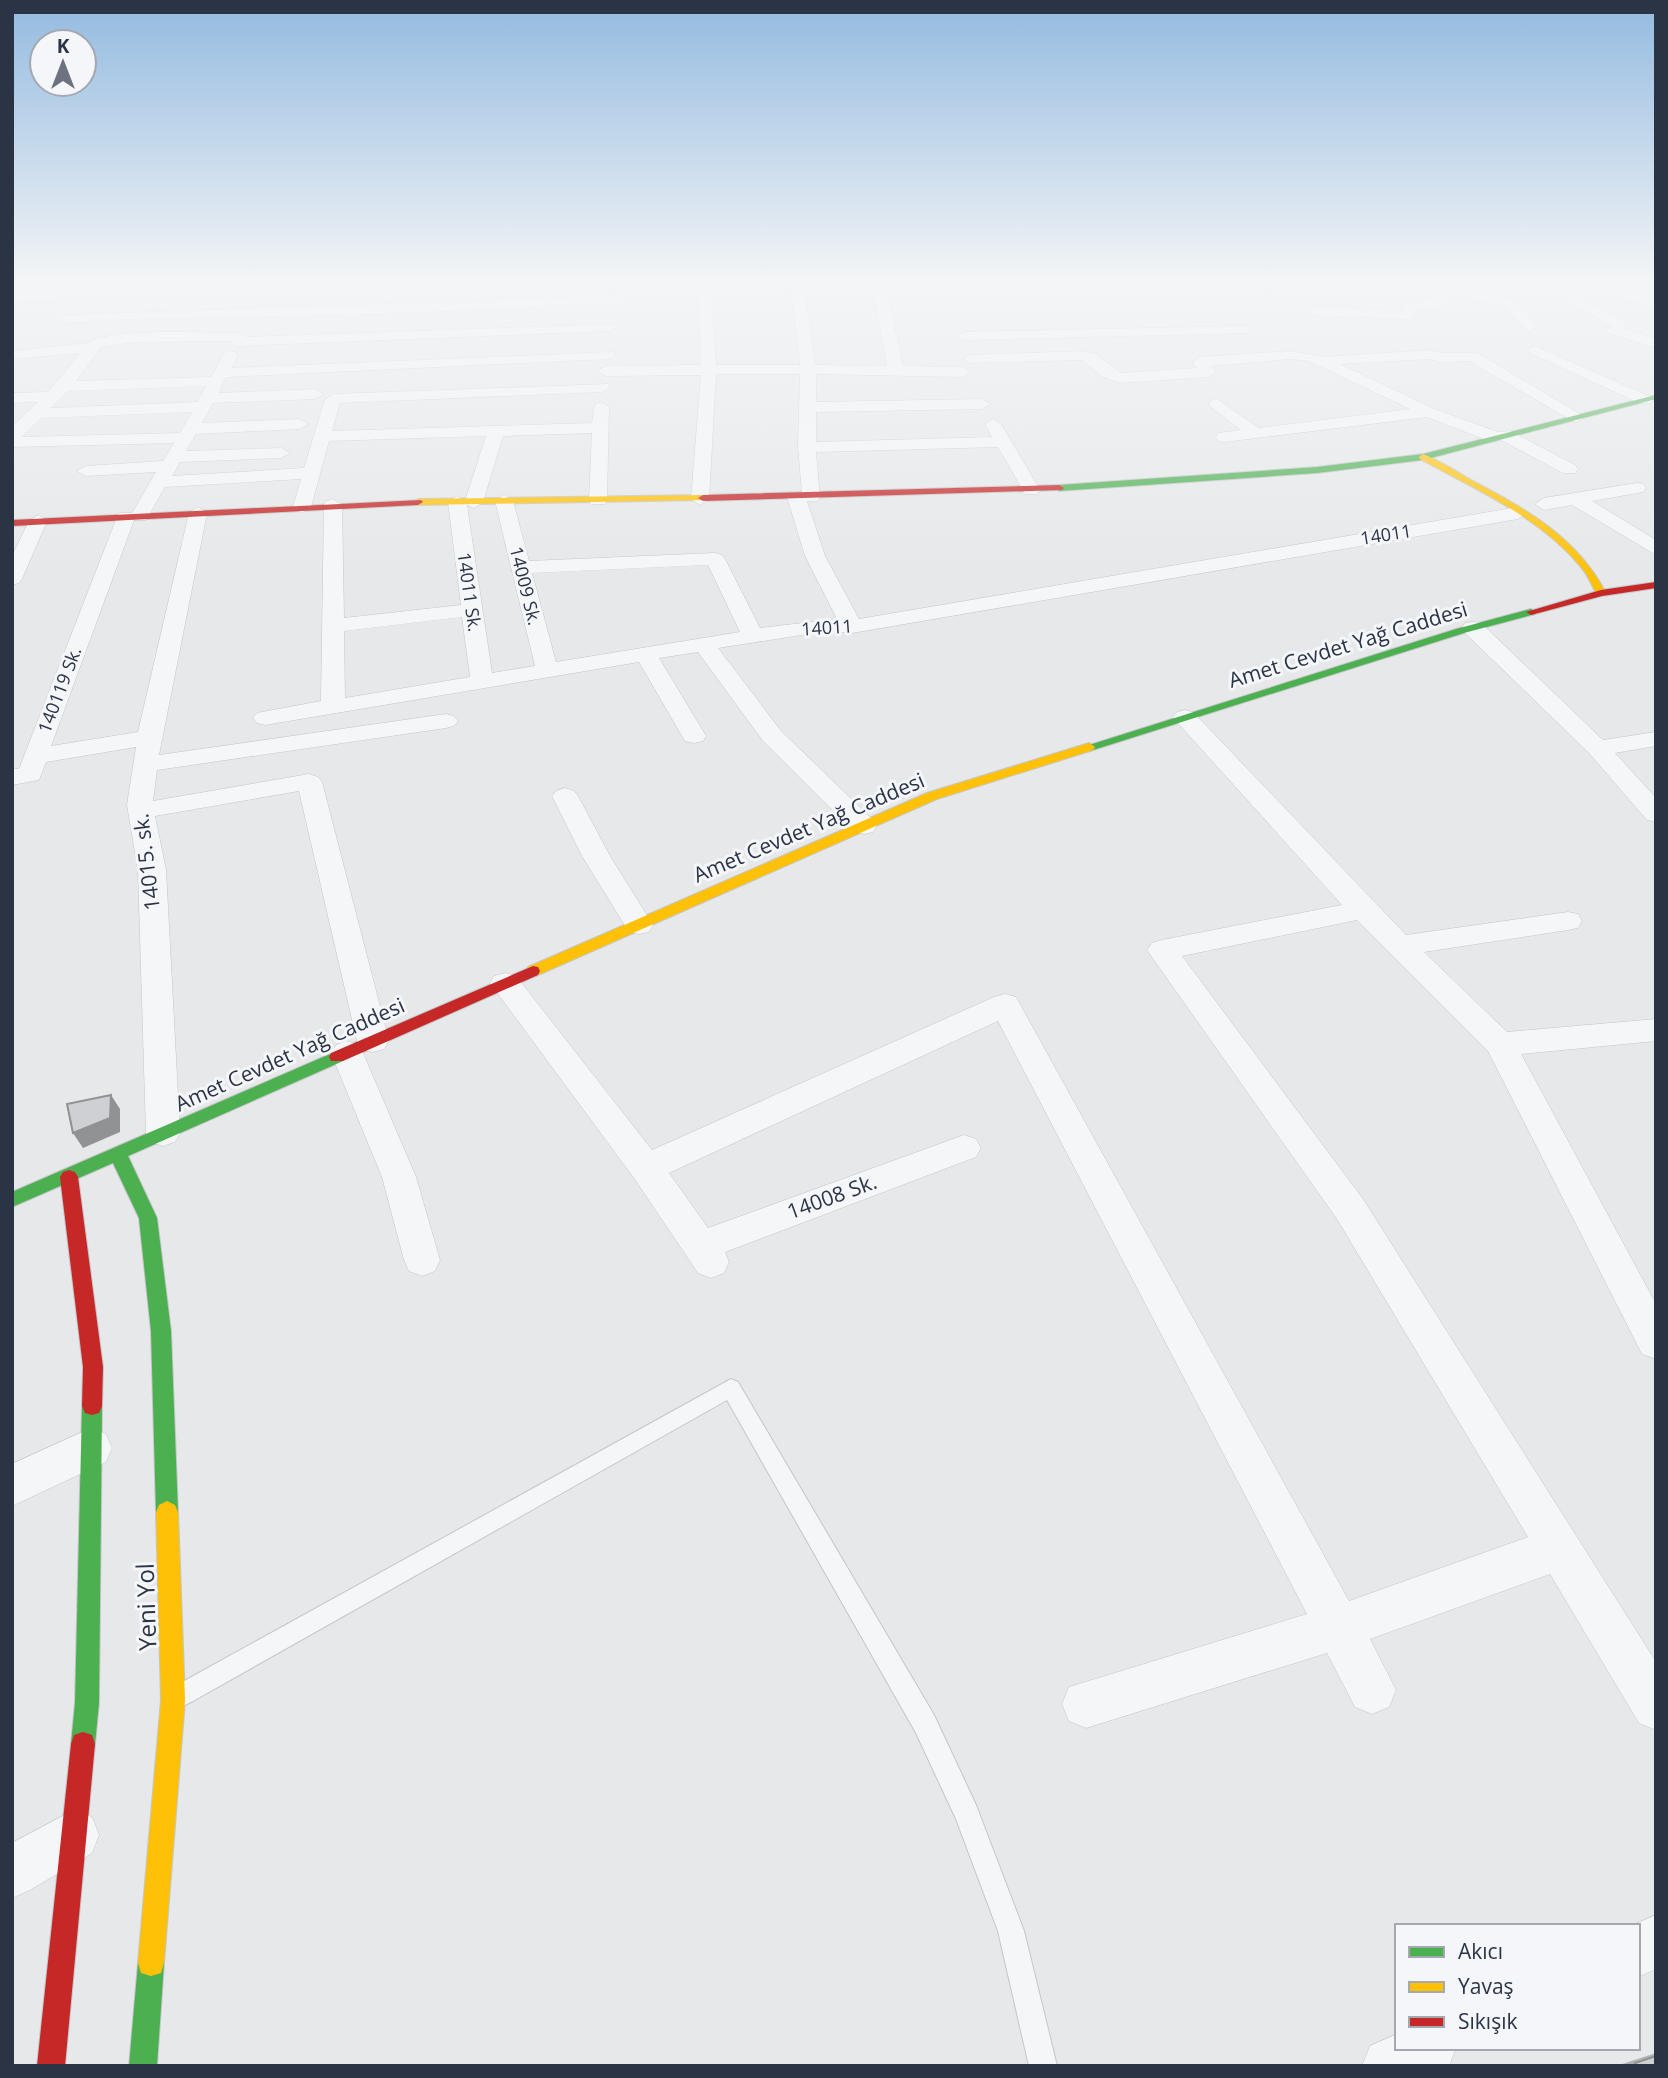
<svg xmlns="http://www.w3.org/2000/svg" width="1668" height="2078" viewBox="0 0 1668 2078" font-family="'Open Sans',sans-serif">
  <rect width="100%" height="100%" fill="#e6e8ea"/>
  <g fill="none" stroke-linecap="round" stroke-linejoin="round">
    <defs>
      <path id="lane" d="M731,1379L738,1382L934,1715L976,1805L1024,1931L1057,2066H1029L998,1931L956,1819L916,1733L727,1400L193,1701L185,1705L177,1701L173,1693L177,1685Z"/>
      <path id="street" d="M285,283H385L378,287L12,301V293Z
        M698,283H711L716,365H800L791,283H804L815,365L887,366L872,283H885L903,366L962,367L970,372L962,377L816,374V402L982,399L990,404L982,409L816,412V442L992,437L985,424L993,419L1001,424L1040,490L1037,494H1025L998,447L816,452L820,497L817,501H807L825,556L859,619L1518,507L1527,513L1518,519L852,633L827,631L718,648L781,731L873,820L877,826L873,832L864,834L855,832L763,741L698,652L659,658L706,736L703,741L694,743L685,741L682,736L639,662L265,725L257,723L253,718L257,713L321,701L324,505L326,501L333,499L342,505L344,618L461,605L448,502L457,496L465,501L486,436L329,441L311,507L302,513L293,507L301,479L165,487L146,520H134L51,746L138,732L189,513L198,507L207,513L159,755L446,714L454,716L458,721L454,726L446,728L157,770L153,801L309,774L318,777L322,782L389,1041L384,1049L373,1052L362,1049L357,1041L299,791L155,816L166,870L180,1133L175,1142L163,1146L151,1142L146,1133L138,870L127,805L136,747L46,762L39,780L12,785V769H19L117,517L119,513H132L156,472L86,476L77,471L86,466L163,461L174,443L12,447V427L38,402L12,403V393L48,392L81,353L12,359V351L88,343C112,327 208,333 240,333L247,337L615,324L617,327L610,331L237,346L230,341L135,342L101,347L76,381L211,377L226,351L231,350L238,354L231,368L613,352L615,355L613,358L608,359L226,377L218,393L315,389L323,394L315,399L213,403L202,423L300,419L308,424L300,429L196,434L186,451L281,448L290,453L281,458L180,462L172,476L304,468L325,399L333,394L608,384L610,387L602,392L340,403L332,431L592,423L595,404L601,402L609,407L607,500L605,504H591L589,500L592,433L503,436L483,502L474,508L467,505L492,673L535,666L495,501L504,495L513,501L529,561L715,553L722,555L725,559L760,628L837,619L805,556L787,497L790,493H802L798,447L800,374H716L709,499L700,505L691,499L701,375L606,376L598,371L606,366L701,365ZM206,386L197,402L51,408L68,391ZM192,412L180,433L22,437L41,418ZM708,565L740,632L556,662L532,573ZM462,617L470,677L345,698L344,631Z
        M1247,283L1428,287L1438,283H1454L1446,289L1470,292L1479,290L1480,285L1485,284L1587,286L1586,283H1604L1656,300V309L1611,294L1574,293L1624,322L1626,325L1623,328L1656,339V348L1609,333L1607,330L1611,326L1555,293L1493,292L1491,295L1515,300L1537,327L1530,331L1525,330L1505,306L1474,299L1447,297L1440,306L1416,309L1413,318L1408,319L1311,315L1304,311L1311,307L1402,311L1404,303L1431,299L1434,295H1430L1264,289L1267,294L1260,298L951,292L944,288L951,284L1251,290Z
        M618,296L623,297V303L380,314L129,319L66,323L59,319L66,315Z
        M1244,326L1249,327V333L964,340L957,336L964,332Z
        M1535,346L1651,397L1653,400L1651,403H1639L1530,353L1528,350Z
        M1431,350L1442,353H1477L1585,417L1577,422L1571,420L1469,361L1440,362L1429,359L1340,364L1434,409L1498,432L1510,431L1575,465L1578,469L1575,473H1563L1501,440L1489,441L1427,417L1224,442L1218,441L1216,437L1218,433L1241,430L1211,407L1209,404L1211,401L1217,399L1259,428L1410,409L1309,361L1291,359L1211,366L1216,372L1208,377L1121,383L1103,377L1082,360L970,363L963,359L970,355L1084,351L1095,354L1121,373L1197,368L1192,362L1200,357L1291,351L1323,357Z
        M1637,483L1643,484L1646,488L1643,492L1592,501L1656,540V555L1572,505L1544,510L1535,504L1544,498Z
        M38,515L47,521L22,579L19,583L12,585V556L29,521Z
        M1473,622L1481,623L1603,740L1656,732V746L1615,753L1656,798V822L1647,820L1589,753L1465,633L1462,628L1465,623Z
        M1185,710L1193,712L1406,935L1568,912L1578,914L1582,921L1578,928L1568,930L1424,952L1507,1032L1656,1019V1041L1521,1054L1656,1304V1359L1642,1354L1488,1051L1357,920L1182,956L1363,1199L1656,1662V1730L1639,1723L1550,1574L1370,1639L1396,1690L1389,1707L1372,1714L1355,1707L1327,1653L1086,1728L1069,1721L1062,1704L1069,1687L1307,1614L998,1021L669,1173L708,1228L964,1135L976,1139L981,1148L976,1157L725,1252L729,1262L724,1273L711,1278L698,1273L634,1178L490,983L494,976L505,973L516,976L652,1150L994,997L1005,994L1016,997L1349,1601L1528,1537L1337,1219L1147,950L1152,943L1162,940L1342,905L1177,722L1173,717L1177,712Z
        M565,788L574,791L578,796L610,856L653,925L649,932L639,934L629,932L582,856L552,796L556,791Z
        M347,1041L358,1045L363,1053L416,1177L440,1260L435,1271L422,1276L409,1271L404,1260L382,1177L331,1053L336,1045Z
        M91,1428L106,1434L112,1448L106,1462L12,1506V1464Z
        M74,1810L92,1817L99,1835L92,1853L30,1890L12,1898V1843Z
        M1656,1915V1969L1638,1977V1926H1631Z
        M1397,2034V2048H1456L1449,2066H1362L1370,2046Z"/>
      <path id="fast" d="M1656,395V399L1423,460L1317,473L1059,491L1054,488L1059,485L1317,467L1423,454Z
        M1531,609L1536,612L1535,614L1464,633L1093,750L1089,751L1083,747L1456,629Z
        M337,1051L343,1053L345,1057L343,1061L128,1156L157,1218L171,1331L178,1512L175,1519L167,1523L159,1519L156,1512L151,1331L139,1218L113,1163L12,1207V1192Z
        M92,1397L99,1399L102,1406L99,1703L95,1744L92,1753L83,1756L74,1753L71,1744L75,1703L82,1406L85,1399Z
        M151,1950L161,1953L164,1963L157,2066H129L138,1963L141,1953Z"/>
      <path id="slow" d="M1423,454C1440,461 1456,471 1471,480C1526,509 1576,536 1606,593L1605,595H1597C1592,586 1588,575 1581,567C1540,517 1476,490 1420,459L1419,457Z
        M703,495L708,498L706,500L418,505L413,502L418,499Z
        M1089,743L1095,747L1093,750L937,799L538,975L533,976L526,971L528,967L927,793Z
        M167,1501L175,1505L178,1512L185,1700L164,1963L161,1973L151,1976L141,1973L138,1963L161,1700L156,1512L159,1505Z"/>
      <path id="jam" d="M1059,485L1064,488L1062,490L703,501L698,498L703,495Z
        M421,500L423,502L418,505L12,526V520Z
        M1656,582V588L1602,596L1531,615L1526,612L1601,590Z
        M533,966L538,967L540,971L538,975L343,1061H331L329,1057L331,1053Z
        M69,1170L75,1172L78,1177L103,1367L102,1406L99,1413L92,1415L85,1413L82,1406L83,1367L60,1177L63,1172Z
        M83,1732L92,1735L95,1744L65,2066H37L71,1744L74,1735Z"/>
    </defs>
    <use href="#lane" stroke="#c4c6c8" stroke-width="2"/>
    <use href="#street" stroke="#c4c6c8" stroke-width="1"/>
    <use href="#fast" stroke="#c4c6c8" stroke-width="2"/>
    <use href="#slow" stroke="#c4c6c8" stroke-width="2"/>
    <use href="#jam" stroke="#c4c6c8" stroke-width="2"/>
    <use href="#lane" fill="#f5f6f7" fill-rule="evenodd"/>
    <use href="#street" fill="#f5f6f7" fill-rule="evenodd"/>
    <use href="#fast" fill="#4caf50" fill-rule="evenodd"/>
    <use href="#slow" fill="#ffc107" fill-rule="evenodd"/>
    <use href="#jam" fill="#c62828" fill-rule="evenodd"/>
  </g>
  <path fill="#b1b3b5" d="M1656,2053V2066H1616Z"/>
  <path fill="#909294" d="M111,1095L120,1109V1132L83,1148L73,1133Z"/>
  <path fill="#ced0d3" stroke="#909294" stroke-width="2" d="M111,1095L110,1118L73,1133L67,1104Z
    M1656,2056V2066H1637L1635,2063Z"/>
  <linearGradient id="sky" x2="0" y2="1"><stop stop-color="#93bae0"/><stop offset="0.49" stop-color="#f4f5f6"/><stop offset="1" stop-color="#f4f5f6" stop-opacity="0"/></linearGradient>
  <rect width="1668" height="574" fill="url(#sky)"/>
  <g text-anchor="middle" stroke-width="6" stroke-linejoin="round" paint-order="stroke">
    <g font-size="18" fill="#2b3445" stroke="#f4f6f9">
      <text transform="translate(1386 535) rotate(-9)" y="6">14011</text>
      <text transform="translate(525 586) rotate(76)" y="6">14009 Sk.</text>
      <text transform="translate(469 592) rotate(82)" y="6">14011 Sk.</text>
      <text transform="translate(827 628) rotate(-4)" y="6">14011</text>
      <text transform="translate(60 690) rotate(-69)" y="6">140119 Sk.</text>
    </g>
    <g font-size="21" fill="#2b3445" stroke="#f4f6f9">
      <text transform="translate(1348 645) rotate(-17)" y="7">Amet Cevdet Yağ Caddesi</text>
      <text transform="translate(809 828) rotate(-23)" y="7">Amet Cevdet Yağ Caddesi</text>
      <text transform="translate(147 862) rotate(-97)" y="7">14015. sk.</text>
      <text transform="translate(290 1055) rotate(-24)" y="7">Amet Cevdet Yağ Caddesi</text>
      <text transform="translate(832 1197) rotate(-20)" y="7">14008 Sk.</text>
    </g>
    <g font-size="24" fill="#2b3445" stroke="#f4f6f9">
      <text transform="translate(147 1607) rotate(-92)" y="8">Yeni Yol</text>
    </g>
  </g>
  <rect width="1668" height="2078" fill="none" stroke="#2b3445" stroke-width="28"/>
  <rect x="1395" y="1924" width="245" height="126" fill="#f4f6f9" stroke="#a4a8b1" stroke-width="2"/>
  <rect x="1409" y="1947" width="35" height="10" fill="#4caf50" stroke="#a4a8b1" stroke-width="2"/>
  <text x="1458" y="1959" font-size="21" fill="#2b3445">Akıcı</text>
  <rect x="1409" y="1982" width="35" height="10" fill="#ffc107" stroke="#a4a8b1" stroke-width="2"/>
  <text x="1458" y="1994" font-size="21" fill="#2b3445">Yavaş</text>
  <rect x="1409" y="2017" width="35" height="10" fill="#c62828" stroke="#a4a8b1" stroke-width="2"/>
  <text x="1458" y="2029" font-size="21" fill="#2b3445">Sıkışık</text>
  <g transform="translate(63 63)"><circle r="33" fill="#f4f6f9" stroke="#a4a8b1" stroke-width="2"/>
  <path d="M0-5L12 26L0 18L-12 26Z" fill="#6c737f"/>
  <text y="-10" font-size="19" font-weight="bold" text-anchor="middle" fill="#2b3445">K</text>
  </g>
</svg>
